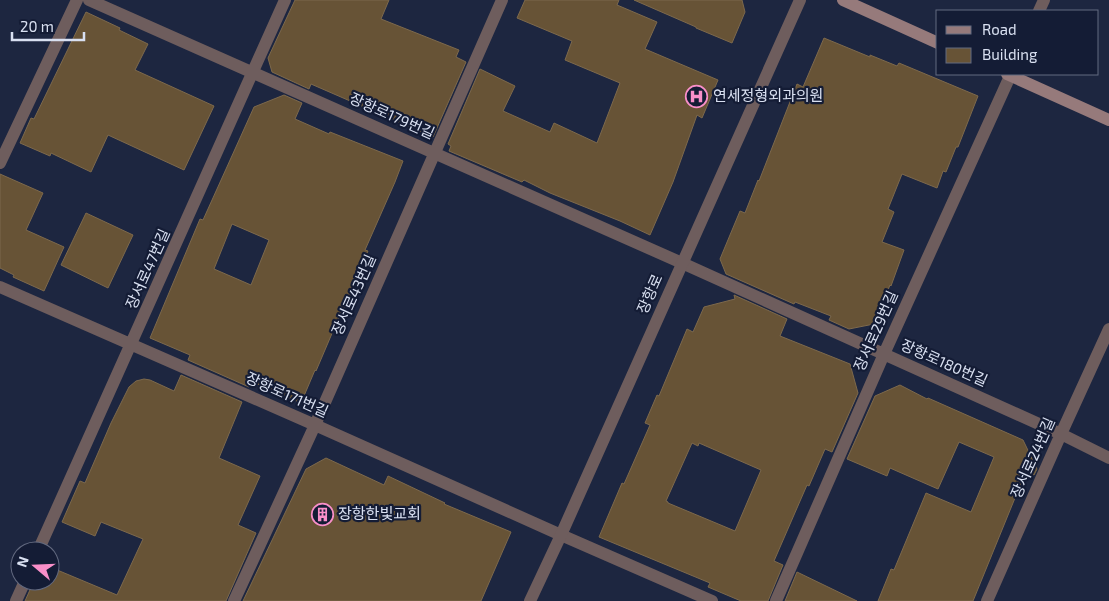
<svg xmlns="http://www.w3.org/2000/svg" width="1109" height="601" viewBox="0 0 1109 601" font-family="'Exo 2','Noto Sans KR',sans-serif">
  <rect width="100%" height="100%" fill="#1d2640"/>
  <path fill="#675336" stroke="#7d694c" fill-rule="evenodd" d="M295,0H389L381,19L459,50L456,57L466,62L433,137L311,84L309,89L272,72L268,58Z
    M525,0H619L617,5L657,22L645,49L718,80L702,118L697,115L673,182L650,235L620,221L550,193L524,180L522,182L449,151L451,146L448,144L480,69L515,86L503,111L550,132L554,123L597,143L620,83L565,60L572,41L517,18Z
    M634,0H742L745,12L732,43L696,28V27Z
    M86,12L120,28L119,30L148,44L135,70L214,106L184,170L108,135L91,172L51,153L50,156L20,143L31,118L34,119Z
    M824,38L870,57V55L897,66L899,63L978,96L958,147H956L946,172L943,171L937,188L902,174L888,209L894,212L882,242L904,250L891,286L890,285L874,324L849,329L829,320L831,316L795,302L794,304L726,274L720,259L740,211L745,213L758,180L759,181L797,84L803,87Z
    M284,95L302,103L295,119L329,134L330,132L403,161L395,182L365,250L368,251L352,286L354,287L341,318L339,317L316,371L315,370L301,403L251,381L249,387L188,360L190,355L150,338L200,219L203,220L254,107ZM232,224L269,240L251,285L214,269Z
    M0,174L43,193L26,230L64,247L44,291L13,277L14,275L0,268Z
    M86,213L133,235L108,288L61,265Z
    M734,295L787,319L780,336L850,364L858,393L832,452L825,449L809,486L807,485L774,561L783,565L768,601H741L708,587L710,583L599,537L622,483L624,484L650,425L645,423L657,395L659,396L687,329L693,332L704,307L735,299ZM692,443L698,446L699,443L761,470L735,531L668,503V502L666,501Z
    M181,375L242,402L219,458L260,476L238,525L256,533L226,601H25L34,581H50V567L117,595L143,539L101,522L95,536L62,522L80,481L85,483L111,423L129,387L136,381L144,379L150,380L174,391Z
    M900,385L927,399L928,398L1023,440L1037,469L1034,475L1026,471L973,601H878L891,569L894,570L926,493L971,512L994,457L959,442L938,489L890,468L887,476L847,459L875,396Z
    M326,458L384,485L388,476L445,503L444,504L511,532L481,601H243L306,469Z
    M797,572L857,601H785Z"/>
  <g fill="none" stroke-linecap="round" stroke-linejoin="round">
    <path stroke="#6e5d5d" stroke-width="12" d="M89,0L682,263L1061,434L1109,458
      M1039,11L1044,0
      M0,163L77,0
      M0,287L315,425L561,535L712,601
      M38,551L285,0
      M16,601L25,581
      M234,601L315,425L502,0
      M776,601L884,354L1011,74
      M987,601L1061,434L1109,329"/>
    <path stroke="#6e5d5d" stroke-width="12" d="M530,601L561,535L800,0"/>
    <path stroke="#967a7b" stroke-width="12" d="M843,0L938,43
      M1007,74L1109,120"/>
  </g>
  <defs>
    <symbol id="hospital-ring" viewBox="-11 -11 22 22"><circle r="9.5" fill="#141c35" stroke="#f98fc9" stroke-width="1.5"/><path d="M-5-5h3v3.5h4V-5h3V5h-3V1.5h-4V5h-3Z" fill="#f98fc9"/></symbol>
    <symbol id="building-ring" viewBox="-11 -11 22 22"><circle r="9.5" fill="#141c35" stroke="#f98fc9" stroke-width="1.5"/><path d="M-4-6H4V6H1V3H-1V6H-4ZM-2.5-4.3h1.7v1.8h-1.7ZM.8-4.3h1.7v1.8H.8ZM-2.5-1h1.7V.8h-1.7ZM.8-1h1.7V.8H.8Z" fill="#f98fc9"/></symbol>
  </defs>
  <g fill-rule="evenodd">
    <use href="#hospital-ring" x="684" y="84" width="25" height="25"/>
    <use href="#building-ring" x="310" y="502" width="25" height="25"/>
  </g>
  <g text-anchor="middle" stroke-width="4.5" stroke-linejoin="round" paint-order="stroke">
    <g font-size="15" fill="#d9e0f1" stroke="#141c35" text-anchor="start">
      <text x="713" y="101">연세정형외과의원</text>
      <text x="338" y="519">장항한빛교회</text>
    </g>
    <g font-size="15" fill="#d9e0f1" stroke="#141c35">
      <text transform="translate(392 116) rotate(24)" y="5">장항로179번길</text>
      <text transform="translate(148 269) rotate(-66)" y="5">장서로47번길</text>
      <text transform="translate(650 294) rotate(-66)" y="5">장항로</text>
      <text transform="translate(354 295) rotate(-66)" y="5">장서로43번길</text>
      <text transform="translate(876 331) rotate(-66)" y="5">장서로29번길</text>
      <text transform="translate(944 363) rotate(24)" y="5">장항로180번길</text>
      <text transform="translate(287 395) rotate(24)" y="5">장항로171번길</text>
      <text transform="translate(1033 458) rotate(-66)" y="5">장서로24번길</text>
    </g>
  </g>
  <rect x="936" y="10" width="162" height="65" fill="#141c35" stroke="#636a80"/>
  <rect x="946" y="26" width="25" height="8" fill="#967a7b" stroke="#636a80"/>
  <text x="982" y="35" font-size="15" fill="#d9e0f1">Road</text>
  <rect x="946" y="48" width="25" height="15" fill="#675336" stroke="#636a80"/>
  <text x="982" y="60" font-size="15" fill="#d9e0f1">Building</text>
  <g transform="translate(35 566) rotate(289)"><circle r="24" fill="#141c35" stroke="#636a80"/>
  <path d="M0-4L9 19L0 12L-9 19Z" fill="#f98fc9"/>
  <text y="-8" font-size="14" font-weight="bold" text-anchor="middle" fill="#d9e0f1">N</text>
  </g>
  <path d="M12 32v8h72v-8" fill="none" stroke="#d9e0f1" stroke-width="2.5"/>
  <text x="20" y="32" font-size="15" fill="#d9e0f1" stroke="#141c35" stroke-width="4" paint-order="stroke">20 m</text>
</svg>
